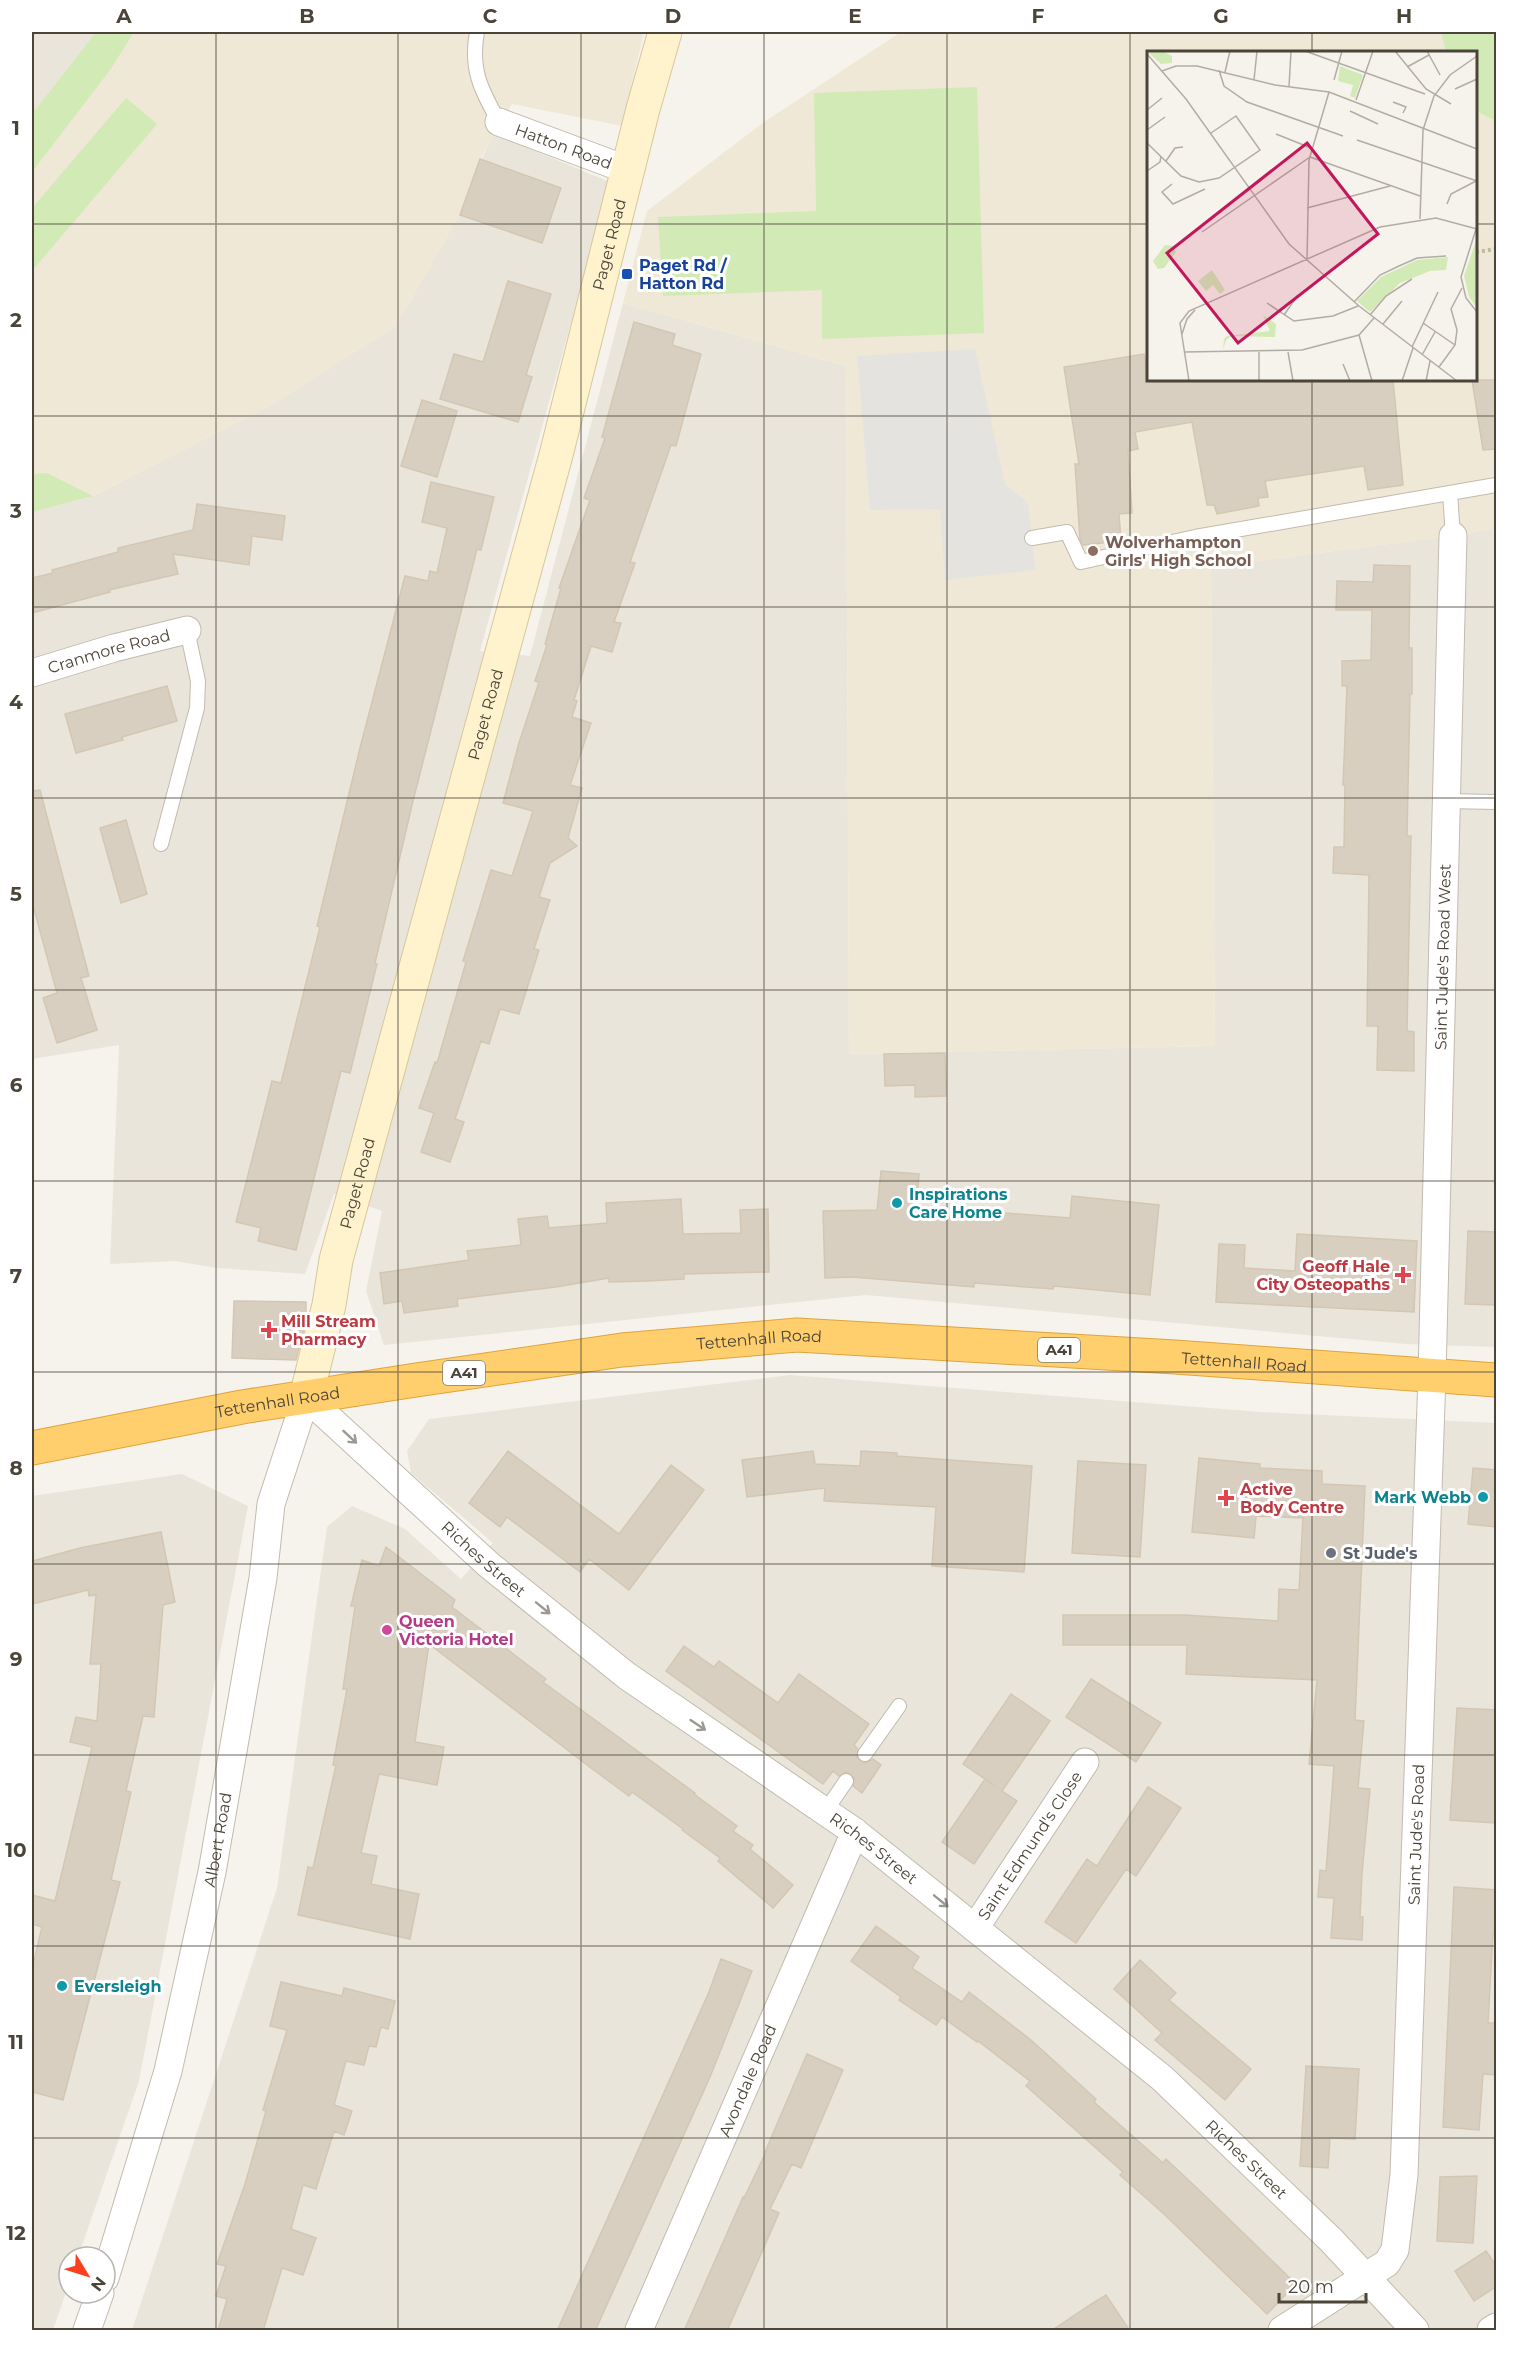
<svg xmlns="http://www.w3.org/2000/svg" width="1528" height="2362" viewBox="0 0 1528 2362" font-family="Montserrat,sans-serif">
  <rect width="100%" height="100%" fill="#f6f3ec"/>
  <path fill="#eae5da" d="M32,32H96L32,114Z
    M494,134L610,182L480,651L530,656L623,303L846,366L849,1054L1215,1046L1211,567L1466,534L1496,527V1347L1406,1344L866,1295L384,1345L366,1291L382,1211L334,1194L305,1274L217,1268L175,1261L110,1264L119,1045L32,1059V512L93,496L271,405L397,325Z
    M790,1375L1261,1412L1496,1423V2330H132L277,1888L327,1527L352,1506L405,1529L461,1579L493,1543L411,1473L407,1451L429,1419Z
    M182,1474L248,1506L139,2081L78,2257H69V2284L53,2330H32V1496Z"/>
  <path fill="#efe8d6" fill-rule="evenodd" d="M96,32H644L622,126L512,104L480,159L460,215L397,325L271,405L93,496L32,512V114Z
    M901,32H1496V527L1466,534L1211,567L1215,1046L849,1054L846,366L623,303L647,211L764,122ZM1148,52H1476V380H1148Z"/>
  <path fill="#d2eab5" d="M96,32H134L110,70L32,172V114Z
    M1441,32H1496V121L1476,111V52H1446Z
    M977,87L984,333L822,339V290L663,296L658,217L816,211L814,93Z
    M126,98L157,124L32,271V208Z
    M47,473L93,496L32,512V474Z"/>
  <path fill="#e5e3e0" d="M975,349L1005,484L1028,503L1035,570L945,580L940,509L870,510L857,356Z"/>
  <path fill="#d8cfc1" stroke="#d3c7b4" stroke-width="1.5" d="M480,159L561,188L542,243L460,215Z
    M508,281L551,294L526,375L532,377L518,422L440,399L454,354L483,362Z
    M634,322L675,334L672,345L701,354L676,446L671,445L630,562L635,563L614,622L621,623L612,652L591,646L574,700L577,701L572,717L591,723L570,785L582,788L568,838L577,846L550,863L539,897L550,900L534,949L539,950L519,1014L500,1009L489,1044L481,1041L455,1119L464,1122L450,1162L421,1152L434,1113L419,1108L435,1062L437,1063L466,962L463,961L491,870L512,876L533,811L503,803L519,743L539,682L535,681L547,645L545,644L561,588H559L590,500L584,498L605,438L602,437Z
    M1144,354L1148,380H1393L1403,485L1368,490L1364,466L1265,481L1268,497L1258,498L1259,506L1217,514L1214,505H1207L1192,422L1135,432L1138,449L1128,451L1132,513L1119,514L1121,541L1083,545L1080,539L1075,464H1079L1064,367Z
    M1472,380H1497V449L1483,450Z
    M422,400L457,411L437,477L401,466Z
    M431,482L494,497L481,550L477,549L412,805L375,963L377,964L350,1073L341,1071L296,1250L258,1241L261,1228L236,1222L272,1081L281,1083L320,927L317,926L360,748L405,576L428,581L430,571L437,573L447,528L422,522Z
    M197,504L285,516L282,540L252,536L249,565L173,554L178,574L109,590L110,592L32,613V578L53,573L52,570L118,552V548L193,530Z
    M1374,565L1410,566L1409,648H1412V694H1410L1407,836H1411L1407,1031L1414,1032V1071L1377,1070L1378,1026H1367L1369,875L1333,873L1334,847H1344L1345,785H1343L1347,686H1342V661L1371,660L1372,610H1336L1337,581L1373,582Z
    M167,686L177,721L122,737L123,740L76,753L65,714Z
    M40,790L89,976L81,978L97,1030L57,1043L43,998L57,993L32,902V791Z
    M126,820L147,894L121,903L100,828Z
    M945,1053L946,1096L915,1097V1085L885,1086L884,1054Z
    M881,1171L919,1174L916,1212L992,1218V1212L1070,1218L1072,1196L1159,1205L1150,1295L1054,1286L1053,1289L974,1283V1287L852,1277L825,1278L823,1211L877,1210Z
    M681,1199L683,1234L741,1233L740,1210L768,1209L769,1272L684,1274V1279L648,1281L609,1282V1278L556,1287L457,1299L458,1306L404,1313L402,1301L384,1304L380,1273L469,1260L467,1251L521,1245L518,1219L547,1216L549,1228L607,1223L606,1203Z
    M1468,1231L1497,1232V1305L1465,1304Z
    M1297,1234L1417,1241L1414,1312L1216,1302L1219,1244L1245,1245L1244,1268L1295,1271Z
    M234,1301L306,1302V1321L296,1360L232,1358Z
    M508,1451L619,1534L671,1465L704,1490L629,1590L589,1559L580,1572L507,1517L500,1527L469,1503Z
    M813,1451L815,1464L860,1466L861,1451L897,1453V1456L1032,1466L1024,1572L932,1566L936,1507L824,1501L825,1488L747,1497L742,1460Z
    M1199,1458L1260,1464V1468L1322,1471V1484L1365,1486L1355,1720L1364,1721L1358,1788L1370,1789L1362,1873L1360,1917H1363L1362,1940L1331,1938L1334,1898L1318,1897L1320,1870L1326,1871L1334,1766L1309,1764L1317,1680L1186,1674L1187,1645H1063V1615H1185L1278,1621L1279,1589L1299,1590L1303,1518L1256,1516L1254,1538L1192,1532Z
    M1078,1461L1146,1465L1140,1557L1072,1553Z
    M1473,1468L1497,1470V1527L1468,1524Z
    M161,1532L175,1602L163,1605L154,1717L143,1716L126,1791L131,1792L111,1880L120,1882L63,2100L32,2092V1969L42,1927L32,1924V1895L55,1901L92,1747L70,1742L76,1717L97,1721L101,1664H90L96,1595L89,1596L88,1590L32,1604V1561L80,1548Z
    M386,1547L455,1600L452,1607L546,1679L543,1682L695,1793L694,1794L737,1826L733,1831L753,1845L750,1849L793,1885L773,1908L718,1861L720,1858L682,1830L683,1829L632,1792L629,1796L591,1768L429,1644L415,1742L444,1747L437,1785L379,1774L361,1853L377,1856L371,1884L419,1894L410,1939L298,1915L308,1867L313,1868L336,1765H333L347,1689H343L355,1606H351L362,1560L379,1566Z
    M684,1646L714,1667L719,1661L778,1703L799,1674L869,1724L854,1745L858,1749L857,1757L864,1763L873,1759L881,1765L862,1793L853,1786L854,1778L847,1772L839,1776L833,1771L823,1784L666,1671Z
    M1091,1679L1161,1723L1136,1762L1066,1717Z
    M1011,1694L1050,1721L1002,1791L1017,1801L974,1864L942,1842L985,1779L994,1785L963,1764Z
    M1457,1708L1497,1710L1495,1823L1450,1820Z
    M1148,1787L1181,1808L1136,1876L1126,1869L1076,1943L1045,1922L1087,1859L1097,1866Z
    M1454,1887L1497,1890V1933H1493L1488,2023H1497V2075L1483,2074L1479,2130L1443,2127Z
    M876,1926L919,1957L912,1968L962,2002L969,1992L1031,2040L1096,2099L1094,2102L1163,2163L1166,2159L1199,2190L1296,2284L1267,2314L1164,2214L1120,2175L1123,2172L1026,2086L1030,2081L978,2041L977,2042L942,2017L936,2025L899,2000L901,1997L851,1961Z
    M721,1959L752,1971L710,2077L595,2331H557L709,1992Z
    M1140,1960L1176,1993L1169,2000L1251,2069L1225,2100L1155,2040L1162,2033L1114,1989Z
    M281,1982L342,1996L344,1988L395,2001L388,2029L381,2027L376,2047L369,2046L364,2065L346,2061L334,2105L352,2111L344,2135L334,2131L316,2189L303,2185L291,2229L316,2238L303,2275L282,2268L263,2331H218L227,2299L216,2296L226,2266L217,2264L245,2184L266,2111L263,2110L287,2030L270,2026Z
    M807,2054L843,2070L801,2168L792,2164L770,2209L779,2213L727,2331H684L743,2197L744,2198L766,2152H765Z
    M1306,2066L1359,2069L1355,2139L1330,2138L1328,2168L1300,2166Z
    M1477,2176L1473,2243L1437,2241L1440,2177Z
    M1486,2251L1497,2267V2286L1474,2301L1455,2271Z
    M1106,2295L1130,2331H1051L1093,2303Z"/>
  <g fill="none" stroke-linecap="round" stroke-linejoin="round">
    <defs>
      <path id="lane" d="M477,32C470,69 481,90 499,122
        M1450,493L1453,536
        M1032,538L1067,532L1081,562L1195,537L1496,485
        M1446,801L1496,802
        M161,844L197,708L198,681L187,630
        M865,1754L899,1706
        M825,1812L846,1781"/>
      <g id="street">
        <path id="s1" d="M499,122L628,170"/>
        <path id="s2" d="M32,673L114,648L187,630"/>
        <path id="s3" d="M975,1928L1085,1762"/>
        <path id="s4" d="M105,2278L168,2071L212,1872L263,1578L271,1504L306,1397L489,1565L627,1676L855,1832L1162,2078L1331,2240L1415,2330"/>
        <path d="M87,2330L100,2293"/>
        <path id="s5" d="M639,2330L855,1832"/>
        <path id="s6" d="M1282,2330L1387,2263L1395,2250L1404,2175L1432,1376L1453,536"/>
        <path d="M1491,2330L1496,2327"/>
      </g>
      <g id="secondary">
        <path id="s7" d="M306,1397L329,1305L336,1260L556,455L643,109L665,32"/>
      </g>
      <g id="highway">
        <path id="s8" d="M32,1448L242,1407L416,1380L622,1350L797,1335L1175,1357L1496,1380"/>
      </g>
    </defs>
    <use href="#lane" stroke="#c2bbae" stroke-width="16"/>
    <use href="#street" stroke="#c2bbae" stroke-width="29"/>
    <use href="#secondary" stroke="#d6c79b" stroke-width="35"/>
    <use href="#highway" stroke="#e0a43c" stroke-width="35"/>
    <path stroke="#c4b79f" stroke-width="4" stroke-dasharray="3 3" stroke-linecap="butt" d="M1476,252L1496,249"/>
    <use href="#lane" stroke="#fff" stroke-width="14"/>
    <use href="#street" stroke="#fff" stroke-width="27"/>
    <use href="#secondary" stroke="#fff3cd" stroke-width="33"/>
    <use href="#highway" stroke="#ffcf6e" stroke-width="33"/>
  </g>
  <defs><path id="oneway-shaft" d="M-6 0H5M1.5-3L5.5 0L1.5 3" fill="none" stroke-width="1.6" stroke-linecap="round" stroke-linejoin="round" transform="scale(1.5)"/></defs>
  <g stroke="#9c9892">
    <use href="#oneway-shaft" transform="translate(350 1437) rotate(43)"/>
    <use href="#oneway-shaft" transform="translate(543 1608) rotate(39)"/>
    <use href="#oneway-shaft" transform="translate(698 1725) rotate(34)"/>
    <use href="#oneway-shaft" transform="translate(941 1901) rotate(39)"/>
  </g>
  <path fill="none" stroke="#4b4439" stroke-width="1.5" stroke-opacity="0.55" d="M216,32V2330M398,32V2330M581,32V2330M764,32V2330M947,32V2330M1130,32V2330M1312,32V52M32,224H1148M1476,224H1496M1312,380V2330M32,416H1496M32,607H1496M32,798H1496M32,990H1496M32,1181H1496M32,1372H1496M32,1564H1496M32,1755H1496M32,1946H1496M32,2138H1496"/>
  <rect fill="#1a4fb4" stroke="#fff" stroke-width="2" x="621" y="268" width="12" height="12" rx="3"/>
  <circle fill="#8d6e63" stroke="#fff" stroke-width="2" cx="1093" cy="551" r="6"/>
  <g fill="#0f9aa8" stroke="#fff" stroke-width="2">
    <circle cx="897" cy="1203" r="6"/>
    <circle cx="1483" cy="1497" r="6"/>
    <circle cx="62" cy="1986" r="6"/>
  </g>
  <g fill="#e0444e" stroke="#fff" stroke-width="2">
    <path d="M1400 1266h6v6h6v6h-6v6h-6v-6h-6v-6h6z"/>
    <path d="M266 1321h6v6h6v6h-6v6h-6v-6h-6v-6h6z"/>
    <path d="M1223 1489h6v6h6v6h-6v6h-6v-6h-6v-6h6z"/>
  </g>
  <circle fill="#6b7280" stroke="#fff" stroke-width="2" cx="1331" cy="1553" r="6"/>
  <circle fill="#d1479c" stroke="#fff" stroke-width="2" cx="387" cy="1630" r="6"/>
  <g text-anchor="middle" stroke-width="6" stroke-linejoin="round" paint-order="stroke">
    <g fill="#fff" stroke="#817c74" stroke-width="1.5">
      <rect x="1038" y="1338" width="42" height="24" rx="4.5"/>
      <rect x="443" y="1361" width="42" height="24" rx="4.5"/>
    </g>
    <g font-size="15" font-weight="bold" fill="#4b4439">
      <text x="1059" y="1355">A41</text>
      <text x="464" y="1378">A41</text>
    </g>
    <g font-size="16" fill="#4b4439" stroke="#fff">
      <text dy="6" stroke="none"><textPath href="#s1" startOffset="69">Hatton Road</textPath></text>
      <text dy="6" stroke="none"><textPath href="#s7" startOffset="1192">Paget Road</textPath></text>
      <text dy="6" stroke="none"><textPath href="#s2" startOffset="80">Cranmore Road</textPath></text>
      <text dy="6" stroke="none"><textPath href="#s7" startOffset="706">Paget Road</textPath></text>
      <text dy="6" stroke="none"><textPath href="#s6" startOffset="1434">Saint Jude's Road West</textPath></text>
      <text dy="6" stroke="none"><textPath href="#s7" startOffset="220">Paget Road</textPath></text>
      <text dy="6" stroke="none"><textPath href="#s8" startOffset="736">Tettenhall Road</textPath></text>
      <text dy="6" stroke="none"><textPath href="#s8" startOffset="1222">Tettenhall Road</textPath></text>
      <text dy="6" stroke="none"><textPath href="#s8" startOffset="250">Tettenhall Road</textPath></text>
      <text dy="6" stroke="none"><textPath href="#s4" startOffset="1146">Riches Street</textPath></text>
      <text dy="6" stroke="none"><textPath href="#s6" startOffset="556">Saint Jude's Road</textPath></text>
      <text dy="6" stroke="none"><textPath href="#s4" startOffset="453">Albert Road</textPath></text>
      <text dy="6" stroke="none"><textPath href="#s3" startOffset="99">Saint Edmund's Close</textPath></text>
      <text dy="6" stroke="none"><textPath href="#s4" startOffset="1632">Riches Street</textPath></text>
      <text dy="6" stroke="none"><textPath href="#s5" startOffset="272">Avondale Road</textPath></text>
      <text dy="6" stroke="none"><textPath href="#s4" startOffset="2118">Riches Street</textPath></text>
    </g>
    <g font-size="16" font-weight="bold" fill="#164399" stroke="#fff" text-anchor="start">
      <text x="639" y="271">Paget Rd /<tspan x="639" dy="18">Hatton Rd</tspan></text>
    </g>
    <g font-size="16" font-weight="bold" fill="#785e54" stroke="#fff" text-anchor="start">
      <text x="1105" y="548">Wolverhampton<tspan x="1105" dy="18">Girls' High School</tspan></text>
    </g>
    <g font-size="16" font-weight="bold" fill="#0d838f" stroke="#fff" text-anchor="start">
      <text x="909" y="1200">Inspirations<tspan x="909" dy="18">Care Home</tspan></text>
      <text x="1471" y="1503" text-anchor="end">Mark Webb</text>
      <text x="74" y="1992">Eversleigh</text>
    </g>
    <g font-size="16" font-weight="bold" fill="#be3a42" stroke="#fff" text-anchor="start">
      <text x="1390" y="1272" text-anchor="end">Geoff Hale<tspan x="1390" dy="18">City Osteopaths</tspan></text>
      <text x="281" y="1327">Mill Stream<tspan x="281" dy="18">Pharmacy</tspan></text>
      <text x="1240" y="1495">Active<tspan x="1240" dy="18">Body Centre</tspan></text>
    </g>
    <g font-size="16" font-weight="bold" fill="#5b616d" stroke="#fff" text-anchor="start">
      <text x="1343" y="1559">St Jude's</text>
    </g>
    <g font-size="16" font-weight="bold" fill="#b23c85" stroke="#fff" text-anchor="start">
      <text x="399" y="1627">Queen<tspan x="399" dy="18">Victoria Hotel</tspan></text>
    </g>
  </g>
  <g transform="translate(1147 51)">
    <rect width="330" height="330" fill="#f6f3ec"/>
    <path d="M15,0L25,5V12L14,13L2,2ZM193,15L216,24L208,47L203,45L206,34L191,30ZM330,187V257L322,246L317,225ZM18,194L26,195L29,201L17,217L11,218L6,210ZM301,206L299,219L283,220L253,232L223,261L210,250L234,226L270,209ZM65,219L78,239L73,243L66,234L59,240L51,230ZM116,264L129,273L128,286L85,285L79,289L76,299L77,288L80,285L123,280Z" fill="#d2eab5"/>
    <path fill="none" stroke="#b2ada4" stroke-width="1.5" d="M158,0L278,43M248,0L279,38L304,53M280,0L293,24M0,3L39,48L142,193L212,255L310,330M260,16L282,4M72,19L77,35L100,51L196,85M15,20L29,15H50L128,34L182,41L330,98M78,21L83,0M107,29L110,0M187,29L195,0M142,36L144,0M308,38L330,28M209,49L226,0M246,51L259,56L256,62M0,59L15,47M203,60L231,73M0,79L18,66M129,83L164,97M210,89L330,130M0,92L34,125L52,131L72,127L113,99L89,65L64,82M163,106L273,145M19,110L28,97L36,96M0,120L13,111L14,105M25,133L15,141L26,153L58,138M300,153L304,143L329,130M160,157L243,135M273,168L276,79L287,45L303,24L330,5M329,178L314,226L319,247L330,261M55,181L163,106M160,209L162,109L182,41M207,251L233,224L252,215L270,207L299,205M120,252L147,270L186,265L211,255M137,264L151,244M223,264L239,245L265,228M276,272L308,294M236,273L255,250M35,283L40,268L48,259M212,284L225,330M265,296L291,241M37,301L155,299L212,284L227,267M112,301V330M141,301L146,330M275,304L288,281M196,313L203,330M292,316L308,294L310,279L304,258L315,237M42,330L33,272L42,260L233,176L289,167L330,178M255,330L266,297M279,330L283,310"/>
    <path fill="#c2185b" fill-opacity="0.15" stroke="#c2185b" stroke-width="3" d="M160,92L231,183L91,292L20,202Z"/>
    <rect width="330" height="330" fill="none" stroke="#4b4439" stroke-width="3"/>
  </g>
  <rect width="1528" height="2362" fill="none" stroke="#ffffff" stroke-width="66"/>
  <g transform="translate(87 2275) rotate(128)"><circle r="28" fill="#ffffff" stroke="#b7b4b0" stroke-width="1.5"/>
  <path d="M0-4.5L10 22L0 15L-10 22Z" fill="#fc3f1d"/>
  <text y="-9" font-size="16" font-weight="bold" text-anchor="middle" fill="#4b4439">N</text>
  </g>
  <path d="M1279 2293v9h87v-9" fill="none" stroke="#4b4439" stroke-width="3"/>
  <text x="1288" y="2293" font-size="18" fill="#4b4439" stroke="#ffffff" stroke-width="4.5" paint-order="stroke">20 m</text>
  <rect x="33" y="33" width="1462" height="2296" fill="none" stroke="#4b4439" stroke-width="2"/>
  <g font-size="20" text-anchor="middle" font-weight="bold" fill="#4b4439">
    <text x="124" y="23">A</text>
    <text x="307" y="23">B</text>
    <text x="490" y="23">C</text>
    <text x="673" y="23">D</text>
    <text x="855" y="23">E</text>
    <text x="1038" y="23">F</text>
    <text x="1221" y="23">G</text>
    <text x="1404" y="23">H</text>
    <text x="16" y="135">1</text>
    <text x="16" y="327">2</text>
    <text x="16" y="518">3</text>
    <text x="16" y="709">4</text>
    <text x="16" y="901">5</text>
    <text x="16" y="1092">6</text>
    <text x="16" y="1283">7</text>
    <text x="16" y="1475">8</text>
    <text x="16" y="1666">9</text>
    <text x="16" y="1857">10</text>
    <text x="16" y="2049">11</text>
    <text x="16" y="2240">12</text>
  </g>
</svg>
